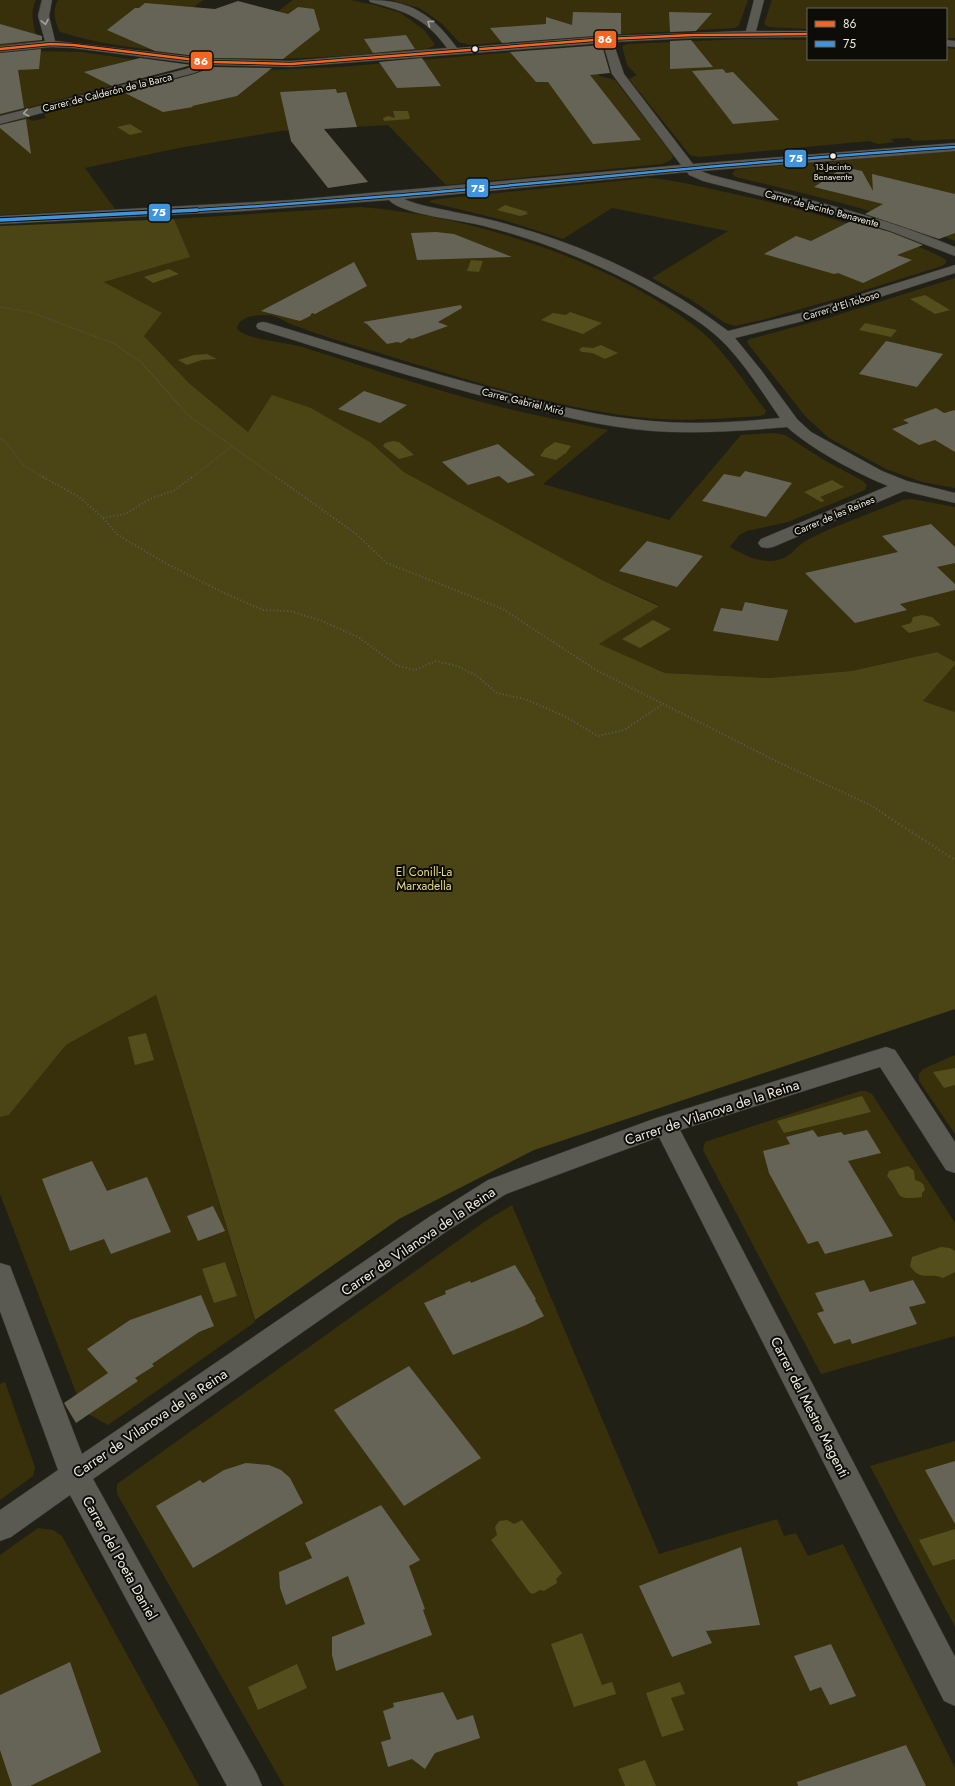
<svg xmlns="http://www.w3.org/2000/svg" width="955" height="1786" viewBox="0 0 955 1786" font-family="Jost,sans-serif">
  <rect width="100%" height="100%" fill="#212016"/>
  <path fill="#37300b" d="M0,0H36C30,11 33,23 36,35L23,42L0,46Z
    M58,0H203L188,12L265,21L293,0H350L375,5L401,13L423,29L434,43V46L426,49C375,53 325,58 274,59C246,59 217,55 189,53C146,50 101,45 60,32C55,22 52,11 58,0Z
    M391,0H748L739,25L735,28L570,37L470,45L459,42L442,24L427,13L419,8Z
    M772,0H955V38H946V9H808V29L769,27L764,24Z
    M741,39L808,40V59H946V48L955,49V139L913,141L909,138L891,139L894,142L878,144L869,141L700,157L690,155L629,79L637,75L627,65L622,46L628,44Z
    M535,50L598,72L599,76L615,80L671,153L673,157L671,160L662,164L446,185L388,125L281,131L179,148L85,168L115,209L0,215V125L27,118L32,121L46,118L44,114L169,82L268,70L340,67Z
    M26,51L82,52L184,67L0,115V54Z
    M955,151V241C885,211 809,195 736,177L732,174L735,170L741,169Z
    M647,178C670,179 693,185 716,190C774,202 831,217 887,236C906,243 929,249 946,260V263L942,266L843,297L766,319L735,326L725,323L693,301L652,278L728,231L612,208L563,239L503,220L429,202L432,200L438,199Z
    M360,207C469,215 609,260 696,327C724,349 744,382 766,411L765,414L761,416C719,419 678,422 637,417C548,406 461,378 376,352C349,344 322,336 296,326C288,324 281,318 274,316C263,314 240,314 237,328C242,339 285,342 299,346C363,366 428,388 493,405C531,415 570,422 608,430L543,484L669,520L741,435L774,433L785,435L824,460L863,481L867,485L865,490L788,522L747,531L739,535L730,547C742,554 755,561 770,561C792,560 793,547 809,539C839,524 872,513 903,500L912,499L955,507V662L937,652L851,671L768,678L750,677L665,673L598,644L659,605L604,581L404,472L370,442L310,408L248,432L189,383L144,336L161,313L104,282L189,257L174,219Z
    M955,278V488L922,482L886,469L829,438L806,417L748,344L747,341L750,339L828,318Z
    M955,665V712L923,701Z
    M156,995L255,1322L108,1425L83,1411L0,1194V1117L9,1115L66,1045Z
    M955,1055V1134L919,1081V1074L923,1069Z
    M860,1091H866L872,1094L955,1223V1336L821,1374L703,1150L705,1142Z
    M512,1205L659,1554L777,1519L784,1536L796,1533L808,1556L843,1544L955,1768V1786H284L117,1494V1484L487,1220Z
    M5,1382L35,1467L33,1476L0,1500V1384Z
    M955,1441V1627L870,1466Z
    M38,1528L53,1530L62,1536L199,1786H0V1555Z"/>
  <path fill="#4b4414" d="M174,219L190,257L104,282L162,313L144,336L189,383L248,432L272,395L311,408L370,442L404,472L604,581L659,606L599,644L665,673L750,677L768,678L851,671L937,652L955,662V665L923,701L955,712V1009L534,1150L399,1219L255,1320L156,995L66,1045L9,1115L0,1117V226Z"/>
  <path fill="#544d1c" d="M393,111H408L410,119L384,121L383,118L388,116L395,118Z
    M130,124L143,132L130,135L117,127Z
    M505,205L528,212H526L528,214L520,216L497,210Z
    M471,260L483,261L479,272L467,271Z
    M169,269L179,274L153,283L144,277Z
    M925,295L950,310L935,314L910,299Z
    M570,312L602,323L583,334L541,320L553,313L566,315Z
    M865,323L897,330L891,337L859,330Z
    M601,345L618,353L605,359L592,353L582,352L579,350L582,347L593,348Z
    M207,354L217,359L202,360L187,365L178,360L194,355Z
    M393,441L399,442L414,455L399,459L383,446L385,443Z
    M555,442L571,446L566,453L556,460L540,456L545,449Z
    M832,480L844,487L820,497L825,501L821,502L804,492Z
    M922,615L932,617L941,625L909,633L901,626L911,623L913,617Z
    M653,620L671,629L640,648L622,639Z
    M146,1033L154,1060L135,1065L128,1037Z
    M955,1068V1085L944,1088L933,1072Z
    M862,1096L871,1112L784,1133L777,1121Z
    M908,1166L914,1171L915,1180C922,1182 924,1183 925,1190L922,1193V1197C892,1201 903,1194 887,1176L889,1171Z
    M941,1247L950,1248L955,1251V1272L943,1278C929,1272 921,1282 910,1266L912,1257Z
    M225,1262L237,1296L214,1303L202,1269Z
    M507,1520L514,1524L522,1520L562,1573L556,1579L557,1583L544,1591L540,1590L533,1594L530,1593L491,1540L497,1535L495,1527L499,1521Z
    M955,1529V1559L933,1566L919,1540Z
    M582,1633L602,1685L612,1682L616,1694L574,1707L551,1644Z
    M297,1664L307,1688L258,1710L248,1687Z
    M680,1682L685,1694L671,1698L684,1730L662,1737L646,1693Z
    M645,1760L656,1786H625L618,1769Z"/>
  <path fill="#666456" d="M238,1L288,14L298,7L314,9L320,30L283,59L212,58L155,51L107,30L135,8H139L145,3L215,9Z
    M573,12L621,13V34L502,43L490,28L546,24V17L572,25Z
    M669,12L712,13L696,31L670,32Z
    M0,24L42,36V40L0,44Z
    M406,35L415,49L373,53L364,39Z
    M691,40L713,67L670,69V41Z
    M602,45L610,73L590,75L641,140L593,144L548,82H536L510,52Z
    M41,49L39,69L18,70L24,108L0,114V53Z
    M140,58L192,65L112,86L84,72Z
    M422,58L441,86L397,88L379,62Z
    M213,67L272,68L237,96L192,106L193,107L163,112L125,93L194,74Z
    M723,69L726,73L733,72L779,120L733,124L692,71Z
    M336,89L337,93L346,92L357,127L324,129L368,182L328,188L291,141L280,92Z
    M26,119L31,154L0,128V125Z
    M844,167L862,171L873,191L872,174L955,194V233L939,239L865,214L883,204L814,187Z
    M851,221L890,232L923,245L897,255L912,260L863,283L838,273L834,274L764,254L796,236L811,241Z
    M436,232L454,234L512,257L417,260L411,233Z
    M354,262L367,286L315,314L312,313L310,316L300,321L261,311Z
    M461,305L462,308L438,322L448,326L412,339L409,338L401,343L397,342L387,344L367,324L363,322Z
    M886,341L895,343L943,354L917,387L859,374Z
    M364,391L407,405L380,423L338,409Z
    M936,408L944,413L955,410V452L935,440L919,445L892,429L909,423L903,420Z
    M498,444L535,475L508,483L499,476L468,485L442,462Z
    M745,471L792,483L766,517L702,501L724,474L740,477Z
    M931,524L955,547V563L937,567L955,584V590L900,604L907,610L855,623L805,573L898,552L882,536Z
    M647,541L703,556L677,587L619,571Z
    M745,602L788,610L778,641L713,631L721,608L742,611Z
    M813,1130L818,1137L841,1132L844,1135L867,1130L881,1153L848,1161L893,1236L825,1254L818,1241L808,1244L769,1173L763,1151L790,1144L786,1137Z
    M92,1161L107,1191L147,1177L171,1232L111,1254L104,1239L70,1251L42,1179Z
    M213,1206L225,1231L198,1241L187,1216Z
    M515,1265L536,1299L535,1300L544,1316L526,1325L453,1355L424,1303L446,1294L445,1291L470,1281L471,1283Z
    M864,1280L870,1292L913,1280L926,1303L909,1307L917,1324L852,1344L850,1339L834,1344L817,1313L824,1311L815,1293Z
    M201,1295L214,1326L199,1332L152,1364L154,1366L135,1378L138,1381L76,1423L64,1403L108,1373L87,1349L130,1320Z
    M409,1366L481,1458L404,1506L334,1410Z
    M955,1461V1524L925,1470Z
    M246,1463L269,1465L281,1470L290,1478L303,1503L193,1568L156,1506L200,1480L203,1483L224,1470Z
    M381,1505L420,1560L409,1566L425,1609L423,1610L432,1635L336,1671L332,1655V1637L365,1624L348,1576L286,1605L280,1588L279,1572L312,1558L305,1543Z
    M741,1547L760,1625L706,1631L712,1643L672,1657L639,1586Z
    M831,1644L856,1696L830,1705L821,1687L810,1691L794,1656Z
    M70,1662L101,1752L30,1786H12L0,1750V1695Z
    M443,1692L457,1720L473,1715L480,1738L435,1753L425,1769L412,1759L388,1767L381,1742L391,1739L383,1711L394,1707L393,1703Z
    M906,1745L926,1786H798L797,1782Z"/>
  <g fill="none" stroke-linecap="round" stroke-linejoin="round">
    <defs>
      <path id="minor" d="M42,0H52L49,16L55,41L212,59L291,61L447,48C424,17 407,12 370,2L369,0C411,0 433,15 457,48L607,36L746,31L754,0H764L756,31H808V37L693,38L613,42L624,74L693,164L955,143V151L701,171L711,175C794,196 877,214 955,247V256L890,231L859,221L703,181L689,175L687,172L404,199C420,206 437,208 454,212C474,216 494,220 513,226C589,247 665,283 728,331L801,313L955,265V273L811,319L735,338L761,370L797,419L811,432L882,471L907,481L955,493V503L904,491L773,547L767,548L761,547L758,543L761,539L888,486C858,474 811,449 787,427C742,431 697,434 652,431C600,427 548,413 498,400C417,379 338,354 258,329L256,326L258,323L263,322L268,323C345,346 422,371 500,391C549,404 599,417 651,421C694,425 737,422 780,418C762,392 743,361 720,339C704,324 684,312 665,301C609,268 547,242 484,226C463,220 402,215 389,200L244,211L0,224V216L292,200L681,165L612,74L603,43L291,67L213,65L194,73L0,124V116L186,69L198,64L73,48L51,47L0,52V46L45,41L38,16Z
        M946,40L955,41V47L946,46Z
        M886,1047L895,1050L955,1142V1173L946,1170L880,1067L680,1130L955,1657V1706L944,1701L659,1137L506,1194L447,1231L93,1479L257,1774L262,1786H227L70,1495L11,1537L0,1541V1510L58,1470L0,1311V1263L10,1266L13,1274L82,1454L429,1217L488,1180L656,1118Z"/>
    </defs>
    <use href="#minor" stroke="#3b3a34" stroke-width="1"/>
    <path stroke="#5d5c55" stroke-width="1.5" stroke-dasharray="0.5 1.5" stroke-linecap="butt" d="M0,307L30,312L115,344L142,363L188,415L277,478
      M0,439L5,441L24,466L45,478
      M191,478L231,447"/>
    <path stroke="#5d5c55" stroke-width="2" stroke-dasharray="1 2.5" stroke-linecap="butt" d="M43,477L79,497L103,518L118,535L165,563L224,593L263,610L290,611L322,621L358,637L398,666L415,670L436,661L457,666L477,676L497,693L525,699L564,716L598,736L624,730L663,704
      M276,477L355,533L387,563L503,609L596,670L776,761L870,805L887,816
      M103,518L125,514L150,499L175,490L192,477"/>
    <path stroke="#5d5c55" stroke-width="2.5" stroke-dasharray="1 3" stroke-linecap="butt" d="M885,815L955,860"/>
    <use href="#minor" fill="#5a5952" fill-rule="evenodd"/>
    <defs>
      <path id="bus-1" d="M0,49L51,44L73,45L212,62L291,64L607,39L693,35L808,34"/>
      <path id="bus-2-far1" d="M179,211C438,197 696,164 955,147"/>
      <path id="bus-2" d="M0,220L197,210"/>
    </defs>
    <use href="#bus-1" stroke="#0d0c06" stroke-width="4"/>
    <use href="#bus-2-far1" stroke="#0d0c06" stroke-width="4"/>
    <use href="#bus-2" stroke="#0d0c06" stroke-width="5.5"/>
    <use href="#bus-1" stroke="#f26522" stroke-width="2.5"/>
    <use href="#bus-2-far1" stroke="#4094de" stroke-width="2.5"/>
    <use href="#bus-2" stroke="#4094de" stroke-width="3.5"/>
  </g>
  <defs><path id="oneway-chevron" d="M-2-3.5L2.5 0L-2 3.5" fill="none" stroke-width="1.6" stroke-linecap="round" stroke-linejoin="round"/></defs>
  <g stroke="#a4a39a">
    <use href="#oneway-chevron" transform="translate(45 22) rotate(78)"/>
    <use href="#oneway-chevron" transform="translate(430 23) rotate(-143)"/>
    <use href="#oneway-chevron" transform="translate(26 113) rotate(166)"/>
  </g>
  <g fill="#efede3" stroke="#0d0c06" stroke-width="1.5">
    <circle cx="475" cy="49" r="3.5"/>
    <circle cx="833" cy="156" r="3.5"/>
  </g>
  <g text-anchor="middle" stroke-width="4" stroke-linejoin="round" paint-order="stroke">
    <g font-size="9" fill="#efede3" stroke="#0d0c06">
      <text x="833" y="170">13.Jacinto<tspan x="833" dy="10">Benavente</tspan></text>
    </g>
    <g font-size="10" fill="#efede3" stroke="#0d0c06">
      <text transform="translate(107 92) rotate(-14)" y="4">Carrer de Calderón de la Barca</text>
      <text transform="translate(822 208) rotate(15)" y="4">Carrer de Jacinto Benavente</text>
      <text transform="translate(841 305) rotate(-17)" y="4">Carrer d'El Toboso</text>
      <text transform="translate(523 401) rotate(14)" y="4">Carrer Gabriel Miró</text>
      <text transform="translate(834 515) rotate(-23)" y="4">Carrer de les Reines</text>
    </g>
    <g font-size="12" fill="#e6da89" stroke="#0d0c06">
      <text x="424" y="876">El Conill-La<tspan x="424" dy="14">Marxadella</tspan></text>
    </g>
    <g font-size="14" fill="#efede3" stroke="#0d0c06">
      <text transform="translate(712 1112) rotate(-18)" y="5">Carrer de Vilanova de la Reina</text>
      <text transform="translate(418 1241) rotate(-34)" y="5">Carrer de Vilanova de la Reina</text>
      <text transform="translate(810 1407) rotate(63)" y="5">Carrer del Mestre Magenti</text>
      <text transform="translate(150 1423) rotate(-34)" y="5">Carrer de Vilanova de la Reina</text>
      <text transform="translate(120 1558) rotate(61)" y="5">Carrer del Poeta Daniel</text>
    </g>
  </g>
  <g stroke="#0d0c06" stroke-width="1.5">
    <rect x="594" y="30" width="23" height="19" rx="4" fill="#f26522"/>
    <rect x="190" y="51" width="23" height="19" rx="4" fill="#f26522"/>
    <rect x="784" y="149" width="23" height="19" rx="4" fill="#4094de"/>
    <rect x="466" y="178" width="23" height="20" rx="4" fill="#4094de"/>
    <rect x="148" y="203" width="23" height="19" rx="4" fill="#4094de"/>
  </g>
  <g font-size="11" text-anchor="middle" font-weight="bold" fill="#fff">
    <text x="605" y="43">86</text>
    <text x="201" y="65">86</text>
    <text x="796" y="162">75</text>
    <text x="478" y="192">75</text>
    <text x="159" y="216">75</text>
  </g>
  <rect x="807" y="8" width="140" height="52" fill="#0d0c06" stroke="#67665e"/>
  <rect x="815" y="21" width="20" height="6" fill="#f26522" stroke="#67665e"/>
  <text x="843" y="28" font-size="12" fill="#efede3">86</text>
  <rect x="815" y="41" width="20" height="6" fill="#4094de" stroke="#67665e"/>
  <text x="843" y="48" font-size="12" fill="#efede3">75</text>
</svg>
